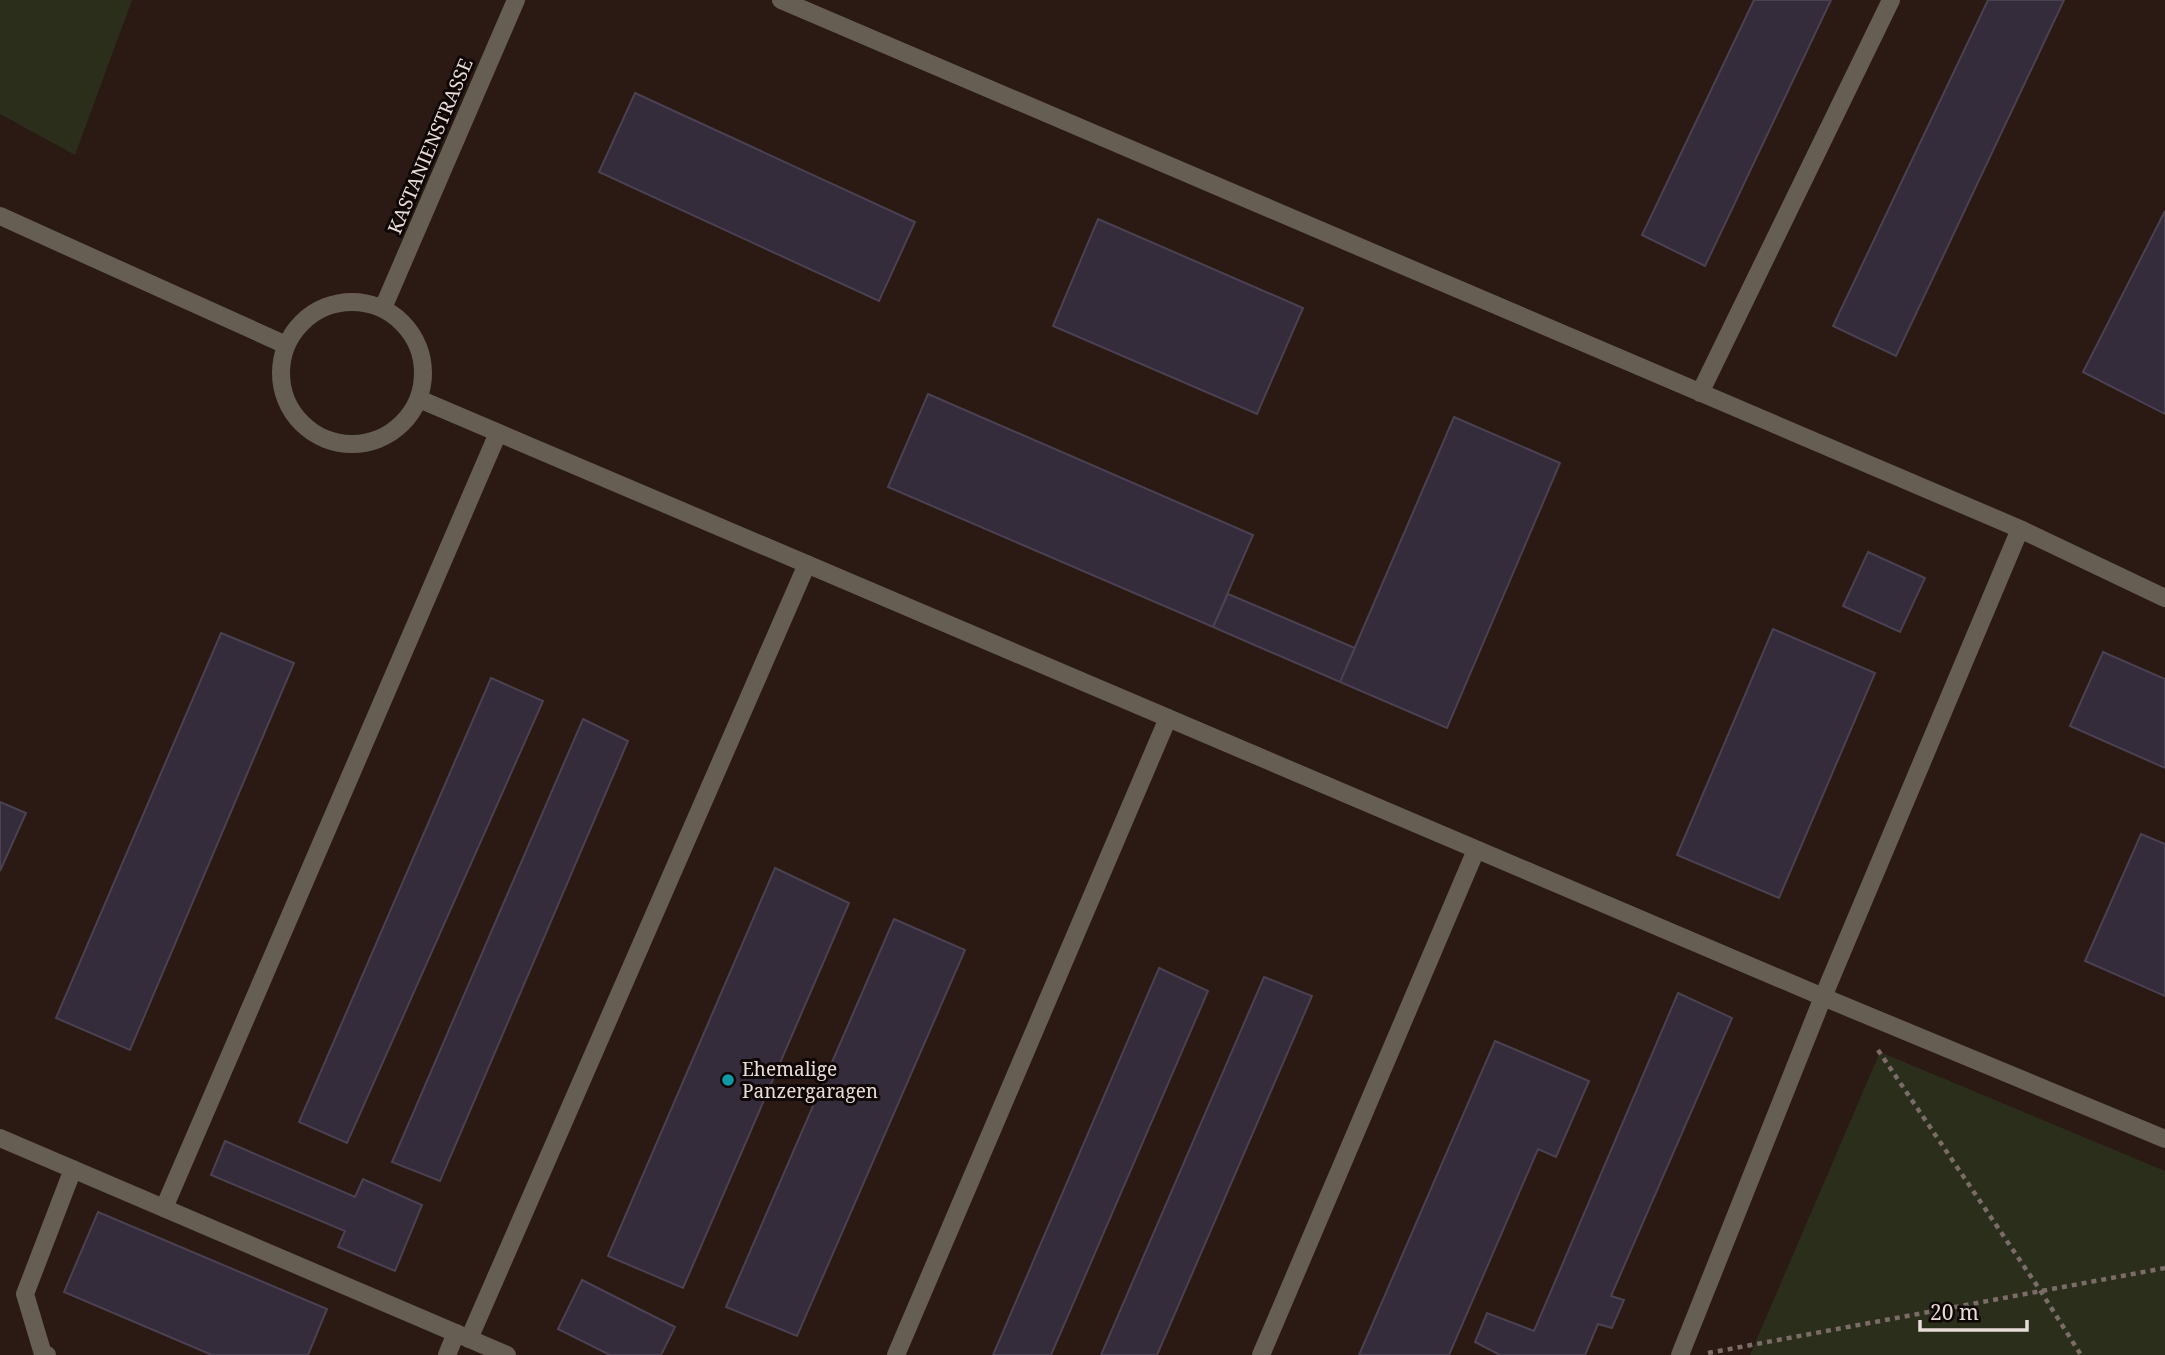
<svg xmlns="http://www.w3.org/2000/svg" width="2165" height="1355" viewBox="0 0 2165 1355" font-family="'Noto Serif',serif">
  <rect width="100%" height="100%" fill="#2b1a14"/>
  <path fill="#2b2e1a" d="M0,0H132L75,155L0,114Z
    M1880,1052L2165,1171V1355H1750Z"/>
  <path fill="#342b3b" stroke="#4a4151" stroke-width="2" d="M1754,0H1831L1705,266L1642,235Z
    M1988,0H2064L1896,356L1833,326Z
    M635,93L915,222L879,301L599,172Z
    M2165,211V414L2083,372Z
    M1098,219L1303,308L1257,414L1053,326Z
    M928,394L1253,535L1213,627L888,487Z
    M1454,417L1560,463L1447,728L1340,682Z
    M1868,552L1925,578L1900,632L1843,606Z
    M1228,594L1355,648L1340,682L1213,627Z
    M1773,629L1875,673L1779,898L1677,855Z
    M221,633L294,663L130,1050L56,1018Z
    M2103,652L2165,679V768L2070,726Z
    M491,678L543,701L347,1143L299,1122Z
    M583,719L628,741L440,1181L392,1162Z
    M0,802L26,813L0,871Z
    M2141,834L2165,844V996L2085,961Z
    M775,868L849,903L683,1288L608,1256Z
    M894,919L965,950L797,1336L726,1307Z
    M1159,968L1208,991L1051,1355H993Z
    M1264,977L1312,996L1157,1355H1101Z
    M1678,993L1732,1018L1611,1296L1624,1300L1612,1328L1598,1324L1585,1355H1500L1475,1342L1487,1313L1534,1331Z
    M1495,1041L1589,1081L1556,1157L1538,1149L1449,1355H1359Z
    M225,1141L355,1197L363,1179L422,1205L395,1271L338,1247L345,1231L211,1175Z
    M98,1212L327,1309L308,1355H212L64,1292Z
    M582,1280L675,1327L661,1355H610L558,1329Z"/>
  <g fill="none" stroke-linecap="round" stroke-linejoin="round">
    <path stroke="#7b6c67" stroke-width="4.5" stroke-dasharray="5 5" stroke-linecap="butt" d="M1878,1050L2040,1290L2081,1355
      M1708,1353L2165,1268"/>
    <path stroke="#665e52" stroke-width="18" d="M781,0L2020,529L2165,598
      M1700,393L1891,0
      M164,1208L498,433
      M469,1339L807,564
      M447,1355L456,1333
      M896,1355L1168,718
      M1261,1355L1476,850
      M1680,1355L1823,997L2020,529"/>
    <path stroke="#665e52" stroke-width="18" d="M0,216L286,345
      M281 373a71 71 0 1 1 142 0a71 71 0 1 1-142 0Z
      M383,308L516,0
      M419,399L1823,997L2165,1139
      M0,1138L507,1355
      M47,1355L43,1354L25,1294L73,1169"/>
  </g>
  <circle fill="#0f9aa8" stroke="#0e0705" stroke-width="2.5" cx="728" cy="1080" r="7"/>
  <g text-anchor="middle" stroke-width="6" stroke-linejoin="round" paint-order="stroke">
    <g font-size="19" fill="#e8dcd8" stroke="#0e0705">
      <text transform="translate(430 146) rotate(-67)" y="7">KASTANIENSTRASSE</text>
    </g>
    <g font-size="19" fill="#e8dcd8" stroke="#0e0705" text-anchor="start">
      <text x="742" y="1076">Ehemalige<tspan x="742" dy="22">Panzergaragen</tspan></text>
    </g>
  </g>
  <path d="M1920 1320v10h107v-10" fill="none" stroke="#e8dcd8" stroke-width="3.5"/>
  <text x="1930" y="1320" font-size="21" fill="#e8dcd8" stroke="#0e0705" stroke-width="5" paint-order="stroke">20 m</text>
</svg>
